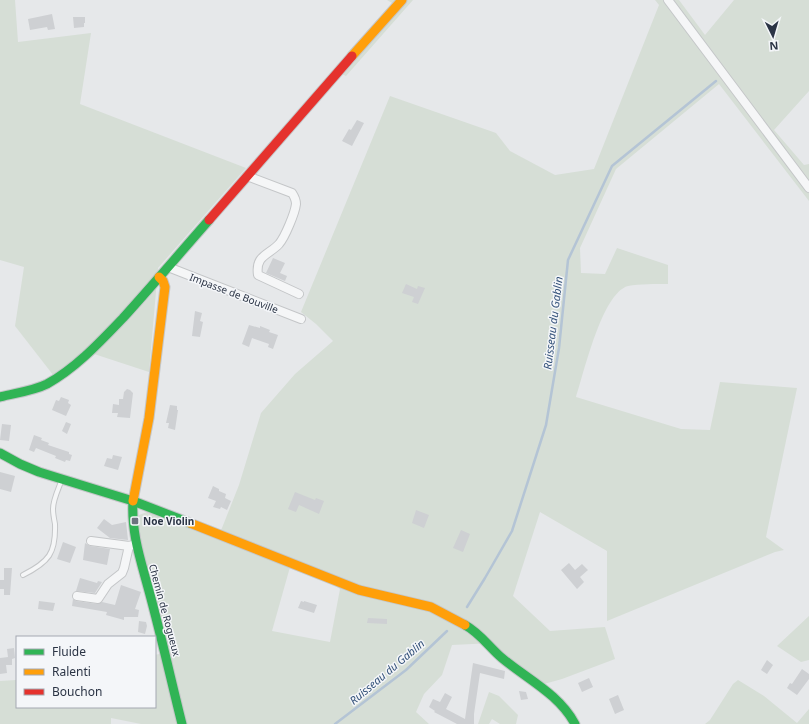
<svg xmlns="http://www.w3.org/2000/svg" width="809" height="724" viewBox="0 0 809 724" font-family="'Noto Sans',sans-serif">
  <rect width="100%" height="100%" fill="#e6e8ea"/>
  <path fill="#d6ded6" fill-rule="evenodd" d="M0,0H15L18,42L91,33L80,104L246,168L158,268L149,372L85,351L57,380L15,326L24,267L0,260Z
    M387,0H413L346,76L333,70L392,3Z
    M655,0H679L705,35L734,0H809V91L774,130L804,165L809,164V201L719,84L616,169L580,248L581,273L605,274L617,248L668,265V284C657,284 639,284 628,286C602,293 584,373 576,397L681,429L710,430L720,382L797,388L766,537L784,550L775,552L607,621V551L540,512L513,596L550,631L605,627L615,659L562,679L544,684L512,661L493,643L452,645L442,675L424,694L416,712L429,724H141L111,718V724H0V681L16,680L17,674V707H155V655L167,652L138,534L137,524L139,515L147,512L218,538L239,485L261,413L295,374L333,341L316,324L301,312L390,96L496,133L510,151L555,175L594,169L659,5ZM290,567L333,584L340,589L330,642L272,631Z
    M809,616V660L801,662L777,646Z
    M738,680L764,696L797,723L809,709V724H705L710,720L733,684Z
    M489,692L499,696L518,715L516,724H500L492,719L489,724H478Z"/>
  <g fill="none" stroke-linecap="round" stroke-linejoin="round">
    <path stroke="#b4c4d5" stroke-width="2.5" d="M467,607L485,578L512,531L546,425L559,348L568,260L612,166L716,81
      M335,724L406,670L447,631"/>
  </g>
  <path fill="#ced0d3" d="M52,14L55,29L48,30L47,27L30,30L28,19Z
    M73,17H85V23H84V27L74,28Z
    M357,120L364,123L352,146L342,141L349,129L351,130Z
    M273,258L285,263L280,273L287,276L285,281L266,273Z
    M406,284L417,289L418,286L425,288L418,304L412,302L414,297L402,293Z
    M195,311L202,313L200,321L203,322L200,337L192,336Z
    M249,325L260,328V326L270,330L269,332L278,335L273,349L268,347L269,344L252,338L249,347L242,344Z
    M127,389L130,390L133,393L130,418L117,417L118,413H112L113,404L119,405V399H123L124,392Z
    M61,397L69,400L68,403L71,405L66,416L52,410L56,400L59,401Z
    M170,405L177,406V410H178L175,430L168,428L169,423H166Z
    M66,422L71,424L67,434L62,431Z
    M2,424L11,425L9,441L0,440Z
    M34,435L42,438L41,440L49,443L48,445L69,452V454L72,455L70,461L66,460L65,462L55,458L56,456L36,448L34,452L29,450Z
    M113,455L122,457L118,470L104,466L107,458L112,459Z
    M0,472L15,476L11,492L0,489Z
    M213,486L219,489V491L226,494L225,498L231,501L227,510L221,507L220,509L213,507L216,501L208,498Z
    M295,492L315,500L316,498L324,501L319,514L299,505L296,512L288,509Z
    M416,510L429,515L424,528L412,523Z
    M104,519L112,525L126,522L128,540L110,538L97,528Z
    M461,530L470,534L463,552L453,548Z
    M63,542L76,547L70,563L57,559Z
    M85,543L90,546L110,549L107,565L83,560Z
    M569,563L575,570L582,564L588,570L580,577L584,582L577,589L561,570Z
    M4,568H12L10,595H4V589H0V580H4Z
    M80,578L97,583L98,581L102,582L95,593L76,591Z
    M121,585L141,592L135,609L139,610L138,617H124V620L106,615L107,612L72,606L73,599L76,601L97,604L102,602L115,605Z
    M39,601L55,603L53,611L38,609Z
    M301,601L304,602V601L317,605L314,613L298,608Z
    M368,618L387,619V624L367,623Z
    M139,621L146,622L147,626L145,634L138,632Z
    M14,648L15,658L12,659V665H6L7,673L0,674V658L8,657L7,649Z
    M767,660L773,665L767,674L761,670Z
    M473,663L505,671L504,679L480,673L474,714V724H457L434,712L435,711L429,707L433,699L440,702L445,693L452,697L446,709L465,719Z
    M802,669L809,674V679L797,695L787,688L790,683L792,684Z
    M589,678L593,687L582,692L578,683Z
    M519,691L526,692L528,699L521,700Z
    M618,695L624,710L615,714L609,699Z"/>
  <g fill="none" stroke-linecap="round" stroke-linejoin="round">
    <defs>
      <path id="lane" d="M23,575C49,562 56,553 55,524C54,519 53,514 53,509C53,499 59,488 62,479"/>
      <path id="street" d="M668,0L809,188
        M247,176L292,193C294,196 296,201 296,204C295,213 285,237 279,244C269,255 255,255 258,275L299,294
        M168,267L301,319
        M91,541L129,546L133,545
        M77,596L98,599L108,584L122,573L124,568L129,546"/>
      <path id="fast" d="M0,397C15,393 33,391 47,384C76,368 100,342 123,318C152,286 180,253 209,220
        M0,453L20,464L39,472L133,501L190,523
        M133,501C131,533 141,561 149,591C161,635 171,680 182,724
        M465,625C480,633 490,648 502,658C527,679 559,694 575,724"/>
      <path id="slow" d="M352,56L402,0
        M133,501L149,418L165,287L163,281L159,277
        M190,523L359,590L431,607L465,625"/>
      <path id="jam" d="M209,220L352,56"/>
    </defs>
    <use href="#lane" stroke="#c4c6c8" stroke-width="6"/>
    <use href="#street" stroke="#c4c6c8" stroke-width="10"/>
    <use href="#fast" stroke="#c4c6c8" stroke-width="11"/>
    <use href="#slow" stroke="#c4c6c8" stroke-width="11"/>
    <use href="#jam" stroke="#c4c6c8" stroke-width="11"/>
    <use href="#lane" stroke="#f5f6f7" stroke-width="4"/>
    <use href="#street" stroke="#f5f6f7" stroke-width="8"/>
    <use href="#fast" stroke="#30b455" stroke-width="9"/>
    <use href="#slow" stroke="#ff9f0a" stroke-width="9"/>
    <use href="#jam" stroke="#e5322d" stroke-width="9"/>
  </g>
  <rect fill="#6c737f" stroke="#f4f6f9" stroke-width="1.5" x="131" y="517" width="8" height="8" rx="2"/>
  <g text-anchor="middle" stroke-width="3" stroke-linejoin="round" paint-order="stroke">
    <g font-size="10" fill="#2b3445" stroke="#f4f6f9">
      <text transform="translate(234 293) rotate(21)" y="4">Impasse de Bouville</text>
      <text transform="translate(165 610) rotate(75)" y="4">Chemin de Rogueux</text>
    </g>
    <g font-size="10" font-weight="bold" fill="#2b3445" stroke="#f4f6f9" text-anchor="start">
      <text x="143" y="525">Noe Violin</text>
    </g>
    <g font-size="11" font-style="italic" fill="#34527a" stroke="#f4f6f9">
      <text transform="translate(553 323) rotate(-83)" y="4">Ruisseau du Gablin</text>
      <text transform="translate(387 672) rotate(-40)" y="4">Ruisseau du Gablin</text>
    </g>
  </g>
  <rect x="16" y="636" width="140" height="72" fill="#f4f6f9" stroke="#a4a8b1"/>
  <rect x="24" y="649" width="20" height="6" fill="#30b455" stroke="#a4a8b1"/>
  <text x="52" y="656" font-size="12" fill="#2b3445">Fluide</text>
  <rect x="24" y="669" width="20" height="6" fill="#ff9f0a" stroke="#a4a8b1"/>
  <text x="52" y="676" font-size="12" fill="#2b3445">Ralenti</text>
  <rect x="24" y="689" width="20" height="6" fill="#e5322d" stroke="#a4a8b1"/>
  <text x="52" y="696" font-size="12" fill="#2b3445">Bouchon</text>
  <g transform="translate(773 36) rotate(175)" stroke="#f4f6f9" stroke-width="3" paint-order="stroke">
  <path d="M0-3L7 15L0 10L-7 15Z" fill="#2b3445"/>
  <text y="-6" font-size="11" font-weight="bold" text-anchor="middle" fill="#2b3445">N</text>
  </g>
</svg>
